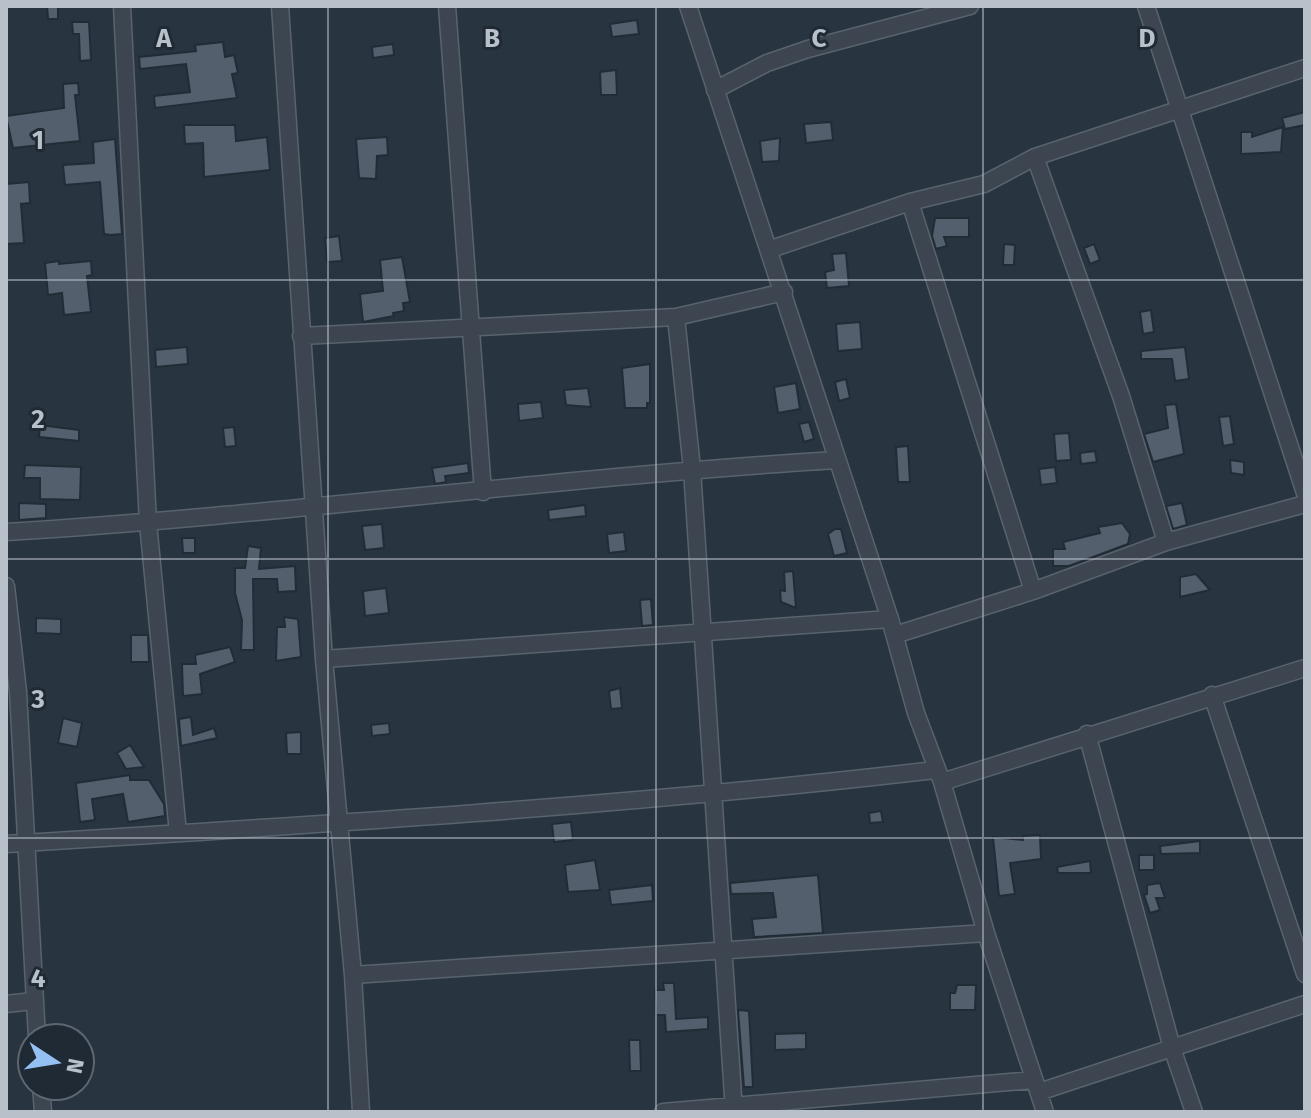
<svg xmlns="http://www.w3.org/2000/svg" width="1311" height="1118" viewBox="0 0 1311 1118" font-family="'Fira Sans',sans-serif">
  <rect width="100%" height="100%" fill="#283440"/>
  <path fill="#535f6d" stroke="#222c37" stroke-width="2" d="M47,6H58V19H48Z
    M637,20L639,34L612,37L610,24Z
    M72,22H89L91,60L80,61L79,34H73Z
    M223,42L225,57L234,55L238,73L232,74L237,98L155,108L154,96L190,92L186,64L140,69L139,57L196,51L195,45Z
    M393,44L394,55L373,58L372,47Z
    M616,70L617,95H601L600,72Z
    M78,83L79,95H75L80,141L13,148L6,116L64,108L63,84Z
    M1305,112V125L1285,129L1282,118Z
    M831,122L833,140L806,143L804,124Z
    M184,125H235L236,141L267,137L270,170L204,177L203,143L185,144Z
    M1283,127L1281,152L1241,154V132H1252V137Z
    M387,137L388,155L377,156L376,179L359,178L356,139Z
    M780,138L779,161L762,162L760,141Z
    M115,139L122,234L111,235L104,234L100,182L65,185L63,165L94,163L93,142Z
    M29,182L30,203L21,204L24,243L6,244V184Z
    M935,218H969V237H944L947,246L936,249L932,236Z
    M339,236L342,261L327,262L325,238Z
    M1004,244L1015,245L1014,265H1003Z
    M1094,244L1100,260L1090,264L1084,248Z
    M846,253L849,286L827,288L825,272L834,270L832,254Z
    M402,257L410,302L403,303L404,311L393,313L394,316L363,322L360,294L383,291L380,260Z
    M59,261V264L91,261L92,275L87,276L91,312L64,315L62,293L48,295L45,263Z
    M1151,310L1154,332L1143,334L1140,312Z
    M860,322L862,349L838,351L836,324Z
    M187,347L188,364L156,367L155,350Z
    M1185,347L1189,379L1175,381L1172,359H1141V351Z
    M650,364V403H647V408H625L622,368Z
    M846,379L850,398L839,401L835,382Z
    M796,383L800,409L778,413L774,387Z
    M588,388L591,407L566,405L564,390Z
    M541,402L543,418L519,421L518,404Z
    M1176,404L1184,454L1153,462L1144,434L1168,428L1165,405Z
    M1230,416L1234,444L1223,446L1219,417Z
    M809,422L814,439L804,442L799,424Z
    M40,425L79,430V441L39,437Z
    M234,427L236,446L225,447L223,428Z
    M1069,433L1071,460L1056,461L1054,434Z
    M908,446L910,482H898L896,447Z
    M1095,451L1097,462L1081,464L1080,453Z
    M1230,460L1244,462V475L1231,473Z
    M468,463L469,473L445,476L446,482L435,484L432,468Z
    M25,465L81,467L80,500L40,499V478H24Z
    M1055,467L1057,483L1041,485L1039,469Z
    M19,503L46,504V518L19,520Z
    M1182,503L1187,525L1173,529L1166,506Z
    M585,505L586,516L549,520L548,510Z
    M1122,523L1130,534L1128,544L1069,566H1053V549H1065L1063,542L1100,533L1098,527Z
    M382,524L384,548L365,550L362,526Z
    M835,529H841L847,553L834,556L828,534Z
    M624,532L626,551L609,553L607,534Z
    M182,538H195V553H183Z
    M248,546L261,548L259,569L295,566L296,591L278,592L277,579H253L254,650H241L242,620L235,593V568H245Z
    M793,571L796,608L781,602L780,590L785,591L784,572Z
    M1196,574L1210,590L1180,597V577Z
    M386,588L389,613L365,616L363,591Z
    M651,599L653,625L642,626L640,600Z
    M284,617L298,619L301,657L276,661L277,627H285Z
    M36,618L61,619V634L36,633Z
    M131,635H148L149,662H131Z
    M230,647L235,662L200,674L202,694L183,696L182,664H196L195,655Z
    M620,688L622,708L611,709L609,691Z
    M191,717L193,735L214,728L217,738L181,746L179,719Z
    M63,718L82,723L77,747L58,743Z
    M389,723L390,734L372,736L371,725Z
    M301,732V754H287L286,733Z
    M130,745L144,767L126,769L117,753Z
    M130,775V780H149L164,804L165,816L128,822L123,794L92,799L95,820L80,822L76,783Z
    M881,811L883,822L870,823L869,813Z
    M571,822L573,840L554,842L552,824Z
    M1040,835L1041,859L1010,863L1015,894L999,896L993,837L1023,840V836Z
    M1200,841V853L1161,854L1160,846Z
    M1139,855H1154V870H1139Z
    M595,860L600,890L568,892L565,865Z
    M1090,861L1091,873H1058L1057,867Z
    M818,875L823,933L754,937L752,919L776,917L773,893L731,894L730,883Z
    M1160,883L1165,898H1156L1160,910L1150,913L1144,895L1147,894V885Z
    M652,885L653,901L611,905L609,890Z
    M663,983H674L676,1019L708,1017V1029L666,1032L665,1015H656L655,990H664Z
    M957,985H976L975,1010H950V993H955Z
    M738,1010L749,1011L753,1087H744Z
    M806,1033V1049L775,1050V1034Z
    M629,1040H640L641,1071H630Z"/>
  <g fill="none" stroke-linecap="round" stroke-linejoin="round">
    <defs>
      <path id="street" d="M122,6L148,523L178,833
        M280,6L324,659L353,975L361,1112
        M447,6L483,492
        M688,6L890,619L916,713L942,782L986,933L1045,1112
        M1146,6L1305,493
        M715,90L767,63L808,49L970,6
        M1035,157L1121,396L1166,542
        M910,202L1033,591
        M771,249L910,202L984,184L1035,157L1305,68
        M301,336L676,317
        M6,532C283,515 559,477 836,460
        M6,586L18,692L37,1038
        M895,635L1033,591L1166,542L1305,504
        M324,659L890,619
        M1212,695L1305,974
        M1087,734L1172,1048L1194,1112
        M942,782L1305,668
        M6,844C316,825 626,806 935,770
        M353,975L986,933
        M6,1004L34,1001
        M41,1086L43,1112
        M1039,1092L1305,1004
        M663,1112L1033,1080
        M734,1112L692,469L676,317L784,292"/>
    </defs>
    <use href="#street" stroke="#59636d" stroke-width="19"/>
    <use href="#street" stroke="#3c4550" stroke-width="16"/>
  </g>
  <path fill="none" stroke="#b8c0ca" stroke-width="2" stroke-opacity="0.55" d="M328,6V1112M656,6V1112M983,6V1112M6,280H1305M6,559H1305M6,838H1305"/>
  <g font-size="26" text-anchor="middle" font-weight="bold" fill="#b8c0ca" stroke="#202a35" stroke-width="6" stroke-linejoin="round" paint-order="stroke">
    <text x="164" y="47">A</text>
    <text x="492" y="47">B</text>
    <text x="819" y="47">C</text>
    <text x="1147" y="47">D</text>
    <text x="38" y="149">1</text>
    <text x="38" y="428">2</text>
    <text x="38" y="708">3</text>
    <text x="38" y="987">4</text>
  </g>
  <rect width="1311" height="1118" fill="none" stroke="#b8c0ca" stroke-width="16"/>
  <g transform="translate(56 1062) rotate(102)"><circle r="38" fill="#202a35" stroke="#5d6671" stroke-width="2"/>
  <path d="M0-6L14 30L0 20L-14 30Z" fill="#95c0f3"/>
  <text y="-12" font-size="22" font-weight="bold" text-anchor="middle" fill="#b8c0ca">N</text>
  </g>
</svg>
